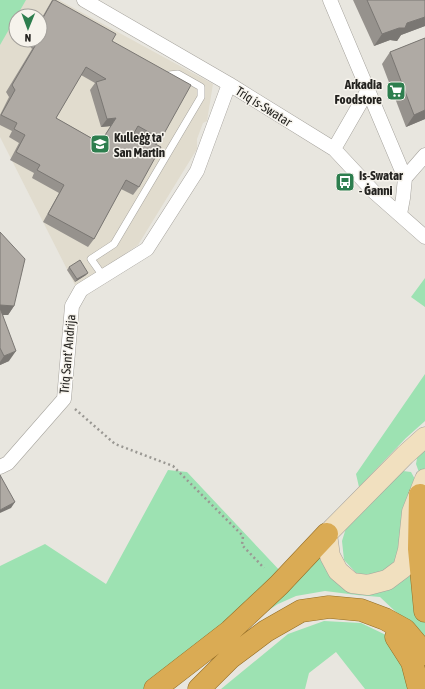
<svg xmlns="http://www.w3.org/2000/svg" width="425" height="689" viewBox="0 0 425 689" font-family="'Asap Condensed',sans-serif">
  <rect width="100%" height="100%" fill="#e8e6df"/>
  <path fill="#e1dcce" fill-rule="evenodd" d="M0,0H59L213,84L207,121L203,123L197,139V149L138,245L76,287L0,137ZM16,16H40V40H16Z"/>
  <path fill="#9de2b2" d="M0,0H26L0,45Z
    M425,278V307L411,297Z
    M425,374V421L406,438L359,487L356,474Z
    M425,448V468L420,475L416,464L418,453Z
    M168,470L187,472L283,574L147,689H0V566L45,544L106,584Z
    M403,471L411,472L416,481L402,549L394,566L379,575L359,576L344,560L342,541L346,528Z
    M321,550L353,588L413,561L419,598L425,623V644L415,630L380,597L357,595L325,591L296,596L278,604L261,615Z
    M324,621L361,623L388,636L415,689H365L336,652L309,673L305,689H221L288,634Z"/>
  <g fill="none" stroke-linecap="round" stroke-linejoin="round">
    <defs>
      <path id="service" d="M103,276L91,259L114,244L201,97V87L178,74L169,75"/>
      <path id="minor" d="M84,0L229,84L334,149L374,192L425,237
        M330,0L405,178L403,198L400,214
        M334,149L368,90
        M405,178L425,155
        M0,467L8,463L64,399L72,306L81,290L147,249L197,171L229,84"/>
      <path id="secondary" d="M425,437L405,455L327,534L330,556L338,571L352,583L368,585L387,580L403,568L408,550L412,512L425,479"/>
      <path id="trunk" d="M420,495L419,549L425,611
        M396,637L412,662L419,689
        M155,689L230,631L279,585L327,534
        M199,689L230,658L266,631L301,611L329,607L361,610L385,619L405,630L425,654"/>
    </defs>
    <use href="#service" stroke="#a6a39d" stroke-width="8"/>
    <use href="#minor" stroke="#a6a39d" stroke-width="15"/>
    <use href="#secondary" stroke="#a6a39d" stroke-width="21"/>
    <use href="#trunk" stroke="#936d26" stroke-width="23"/>
    <path stroke="#9a9893" stroke-width="2.5" stroke-dasharray="2 3" stroke-linecap="butt" d="M75,409L115,444L173,466L243,536L242,545L264,568"/>
    <use href="#service" stroke="#fff" stroke-width="7"/>
    <use href="#minor" stroke="#fff" stroke-width="14"/>
    <use href="#secondary" stroke="#f1e0bf" stroke-width="20"/>
    <use href="#trunk" stroke="#daab54" stroke-width="22"/>
  </g>
  <path fill="#96928d" fill-rule="evenodd" d="M52,0L112,41L161,139L156,145L139,187L133,195L121,189L94,239L88,247L43,222L59,193L32,178L34,173L10,160L19,143L9,137L12,131L0,125V115L9,97L6,92L32,49L28,43L29,40H40V21ZM81,75L95,83L90,90L101,127L111,126L100,143L56,118Z
    M353,0H425V26L401,35L397,41L390,40L374,46Z
    M425,38V119L406,127L382,64L390,52Z
    M0,232L14,306L8,315H3L9,361L0,365Z
    M69,267L86,275L75,282L67,270Z"/>
  <path fill="#7a7773" d="M425,17V26L401,35L397,41L390,40L374,46L382,34L407,23Z
    M425,110V119L406,127L414,115Z
    M116,118L111,126L101,127L107,119Z
    M88,273L86,275L75,282L77,279Z
    M0,305L14,306L8,315H0Z
    M16,351L9,361L0,365V362L4,356Z
    M15,502L11,508L0,513V510Z"/>
  <path fill="#afaaa4" stroke="#7a7773" fill-rule="evenodd" d="M53,0H55L116,34L112,41L191,85L161,139L138,126L134,133L161,147L139,187L126,180L94,239L48,214L64,185L37,170L40,165L16,152L25,135L14,129L17,123L1,115L15,90L12,85L38,41L37,40H40V23ZM86,67L106,79L96,82L107,119L116,118L100,143L56,118Z
    M367,0H425V17L407,23L405,28H399L382,34Z
    M425,38V110L414,115L390,52Z
    M0,232L25,259L14,306L0,305Z
    M80,260L88,273L77,279L69,267Z
    M0,308L16,351L4,356L0,348Z
    M0,475L15,502L0,510Z"/>
  <defs>
    <symbol id="supermarket-square" viewBox="-11 -11 22 22"><rect x="-9" y="-9" width="18" height="18" rx="4" fill="#2d7e4e" stroke="#f6f3ec"/><path d="M-6-5.5h2.5l.6 2H6L4.5 2H-2.5L-4.4-4H-6ZM-1.5 3.2a1.3 1.3 0 1 0 .1 0ZM3 3.2a1.3 1.3 0 1 0 .1 0Z" fill="#fff"/></symbol>
    <symbol id="school-square" viewBox="-11 -11 22 22"><rect x="-9" y="-9" width="18" height="18" rx="4" fill="#2d7e4e" stroke="#f6f3ec"/><path d="M0-5L7-2L0 1L-7-2ZM-4 1L0 2.5L4 1V4Q0 6-4 4Z" fill="#fff"/></symbol>
    <symbol id="bus-square" viewBox="-11 -11 22 22"><rect x="-9" y="-9" width="18" height="18" rx="4" fill="#2d7e4e" stroke="#f6f3ec"/><path d="M-5-6H5V4H4V6H2V4H-2V6H-4V4H-5ZM-3.5-4V0h7V-4ZM-3.5 1.2v1.5H-2V1.2ZM2 1.2v1.5H3.5V1.2Z" fill="#fff"/></symbol>
  </defs>
  <g fill-rule="evenodd">
    <use href="#supermarket-square" x="385" y="80" width="22" height="22"/>
    <use href="#school-square" x="89" y="133" width="22" height="22"/>
    <use href="#bus-square" x="334" y="171" width="22" height="22"/>
  </g>
  <g text-anchor="middle" stroke-width="3" stroke-linejoin="round" paint-order="stroke">
    <g font-size="13" font-weight="bold" fill="#23221f" stroke="#f6f3ec" text-anchor="start">
      <text x="382" y="89" text-anchor="end">Arkadia<tspan x="382" dy="15">Foodstore</tspan></text>
      <text x="114" y="142">Kulleġġ ta'<tspan x="114" dy="15">San Martin</tspan></text>
      <text x="359" y="180">Is-Swatar<tspan x="359" dy="15">- Ġanni</tspan></text>
    </g>
    <g font-size="13" fill="#23221f" stroke="#f6f3ec">
      <text transform="translate(264 106) rotate(32)" y="5">Triq is-Swatar</text>
      <text transform="translate(67 354) rotate(-85)" y="5">Triq Sant' Andrija</text>
    </g>
  </g>
  <g transform="translate(28 28) rotate(181)"><circle r="19" fill="#f6f3ec" stroke="#a29f9a"/>
  <path d="M0-3L7 15L0 10L-7 15Z" fill="#2d7e4e"/>
  <text y="-6" font-size="11" font-weight="bold" text-anchor="middle" fill="#23221f">N</text>
  </g>
</svg>
